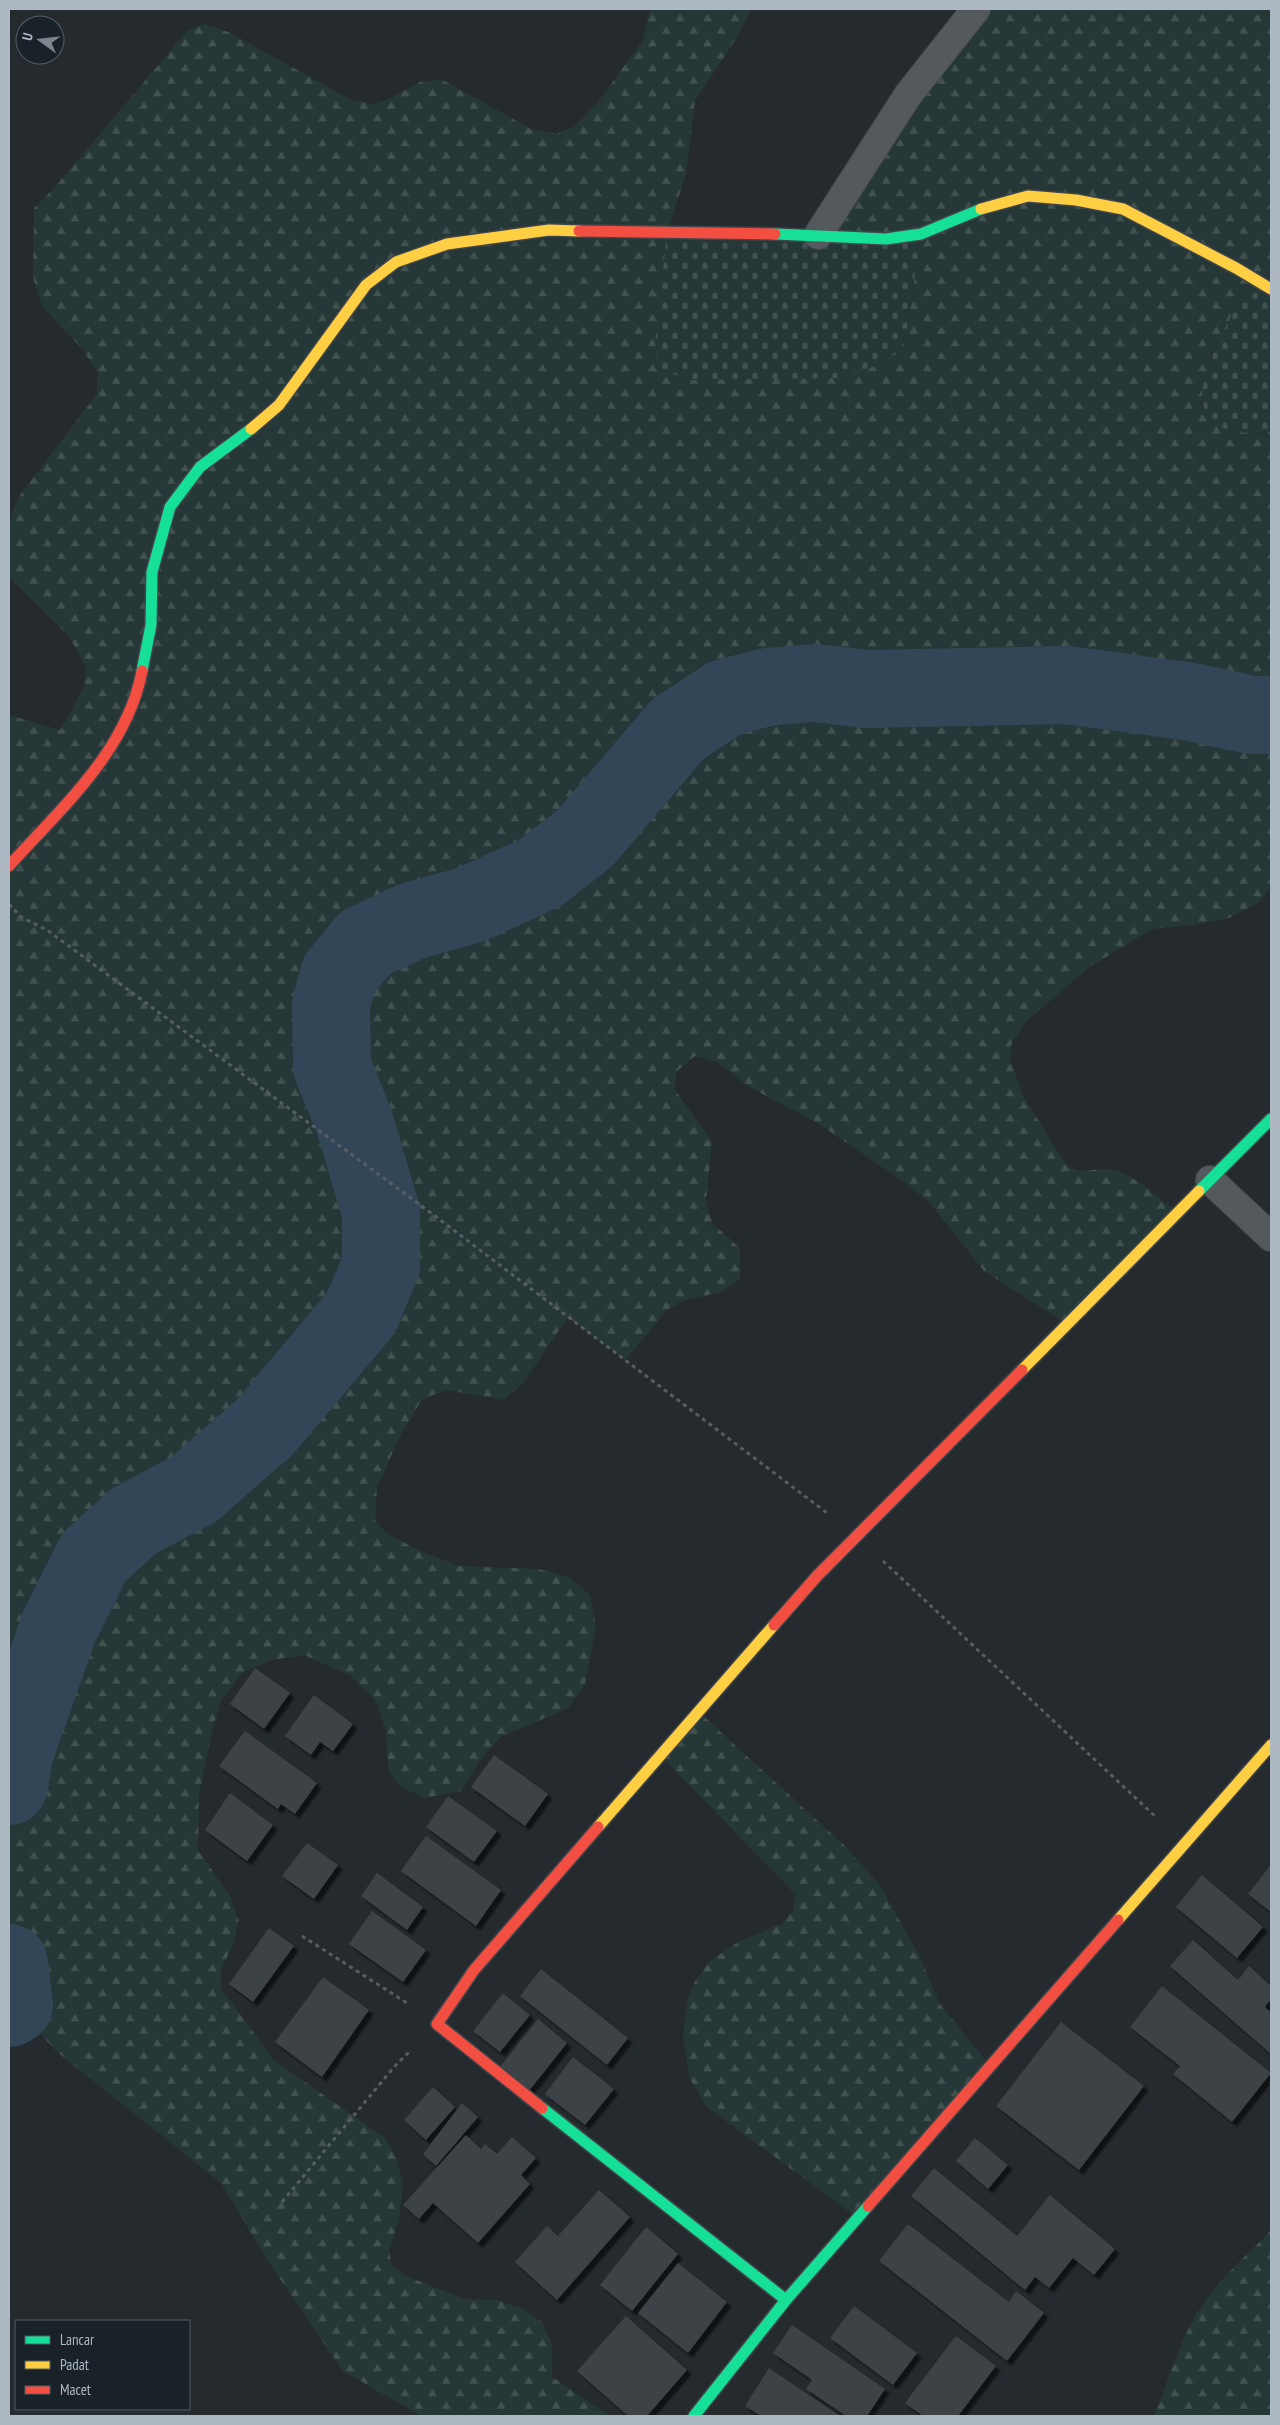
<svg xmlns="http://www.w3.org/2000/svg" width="1280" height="2425" viewBox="0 0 1280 2425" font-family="'PT Sans Narrow',sans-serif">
  <defs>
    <pattern id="forest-firs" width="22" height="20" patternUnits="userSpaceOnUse" patternTransform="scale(1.25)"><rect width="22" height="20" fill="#253736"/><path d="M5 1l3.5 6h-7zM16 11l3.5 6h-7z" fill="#425251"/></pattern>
    <pattern id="cemetery-stones" width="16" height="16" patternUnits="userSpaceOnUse" patternTransform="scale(1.25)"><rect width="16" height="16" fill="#253736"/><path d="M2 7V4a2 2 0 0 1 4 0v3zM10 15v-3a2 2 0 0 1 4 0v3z" fill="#425251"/></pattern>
    <filter id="shadow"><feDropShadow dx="4.5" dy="4.5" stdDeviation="1" flood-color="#0009"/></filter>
  </defs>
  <rect width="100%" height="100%" fill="#252a2f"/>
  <path fill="url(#forest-firs)" d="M650,9H752L734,42L695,101L686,174L667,233L900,351L907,330L921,234L818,235L976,9H1271V289L1212,352L1204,381L1201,405L1254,434L1271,432V887L1258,903L1229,918L1195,925L1152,929L1088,968L1026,1022L1012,1042L1010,1059L1023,1096L1067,1166C1085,1175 1091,1168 1108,1169C1129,1170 1161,1200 1178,1212L1067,1324L984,1271L929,1202L907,1184L816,1122L749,1087L717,1062L695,1056L676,1072L675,1090L712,1141L706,1201L713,1224L740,1248V1279L722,1292L685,1300L667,1310L625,1360L568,1317L524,1382L504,1400L447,1390L422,1399L399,1438L377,1488L375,1520L388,1534L416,1549L459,1566L539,1569L569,1577L590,1595L596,1626L585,1684L568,1708L501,1737L482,1757L461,1791L425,1798L401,1787L389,1772L385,1728L376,1701L351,1676L304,1655L272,1660L243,1672L221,1701L212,1731L199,1794L198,1850L229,1895L239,1921L234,1942L221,1970V1989L275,2061L384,2137L396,2156L403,2184L399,2219L389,2250L392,2265L406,2276L464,2299L497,2300L522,2308L542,2322L552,2345V2377L610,2416H421L343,2371L266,2258L221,2183L56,2051L14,2005L9,2008V715L60,730L84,687L86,667L68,635L9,577V520L18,498L97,394V373L84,351L42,306L33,277L34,208L55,187L187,31L204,24L228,32L352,100L372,104L389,99L422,81L443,80L531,129L556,134L574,127L598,102L643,40Z
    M699,1712L845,1846L879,1884L920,1957L939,2003L991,2067L858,2218L707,2107L689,2078L683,2033L688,1998L695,1981L711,1960L740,1941L783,1923L793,1911L796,1895L661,1756Z
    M1271,2230V2416H1154C1168,2382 1178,2345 1197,2313C1216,2281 1246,2257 1271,2230Z"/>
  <path fill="url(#cemetery-stones)" d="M667,233L921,234L907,330L900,351L881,364L841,378L689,380L659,368L655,344Z
    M1253,278L1271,289V432C1147,444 1223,332 1253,278Z"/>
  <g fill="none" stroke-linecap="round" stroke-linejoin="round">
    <path stroke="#334657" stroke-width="78" d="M9,1786L14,1754L59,1627L94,1557L134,1521L194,1489L264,1428L361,1313L381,1265V1212L354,1121L332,1067L331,1004L339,975L365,943L412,921L470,905L540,873L585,838L678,729L725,698L767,687L815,683L866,689L1067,685L1186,701L1252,715H1271
      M9,1963L14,2005L9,2008"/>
  </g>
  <path fill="#3d4246" filter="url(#shadow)" d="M255,1668L290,1693L264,1729L230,1704Z
    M314,1695L353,1724L333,1751L320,1742L311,1755L285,1736Z
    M245,1731L317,1783L295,1814L281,1804L278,1809L219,1766Z
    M494,1755L548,1794L525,1826L471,1787Z
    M230,1793L273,1825L247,1861L205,1830Z
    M448,1796L497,1831L474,1862L426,1827Z
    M426,1836L501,1890L476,1926L401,1871Z
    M307,1843L338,1865L314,1899L282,1876Z
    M1270,1866L1271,1867V1912L1248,1894Z
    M377,1873L423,1907L407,1930L361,1896Z
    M1202,1875L1263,1927L1237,1958L1176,1907Z
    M372,1911L426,1950L403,1982L349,1944Z
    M269,1928L294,1946L253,2002L229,1984Z
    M1193,1940L1238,1980L1249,1966L1271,1986V1999L1265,2007L1271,2013V2054L1170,1966Z
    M541,1969L628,2038L607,2065L520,1996Z
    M323,1977L369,2010L322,2077L275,2042Z
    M1162,1986L1271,2073L1232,2122L1173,2074L1180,2066L1130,2027Z
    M503,1993L530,2015L500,2052L473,2031Z
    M538,2019L567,2043L528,2092L499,2068Z
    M1061,2022L1144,2086L1079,2170L996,2106Z
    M573,2057L614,2089L585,2125L545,2094Z
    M433,2087L455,2107L426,2140L404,2120Z
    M462,2103L478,2117L436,2166L423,2154Z
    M466,2135L481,2149L485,2144L497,2154L512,2137L536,2158L521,2175L530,2184L478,2243L433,2203L419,2219L403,2205Z
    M975,2138L1008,2165L988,2189L956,2161Z
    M934,2168L1017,2236L1050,2195L1115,2249L1094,2275L1073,2258L1049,2288L1035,2277L1025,2290L911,2196Z
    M599,2190L630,2217L557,2300L515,2262L547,2226L558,2236Z
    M908,2224L1009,2302L1016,2291L1044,2313L1007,2361L879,2261Z
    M646,2227L678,2254L632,2311L600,2285Z
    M678,2263L727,2302L688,2353L638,2313Z
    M854,2306L917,2353L893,2385L830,2338Z
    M626,2316L687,2370L647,2416H628L577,2371Z
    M792,2325L885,2389L867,2416H846L806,2389L812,2380L773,2353Z
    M956,2336L996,2366L958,2416H923L905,2403Z
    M769,2368L840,2416H761L745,2406Z"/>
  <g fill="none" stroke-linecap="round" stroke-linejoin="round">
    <defs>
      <path id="street" d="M818,235L908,95L976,9
        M1210,1180L1271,1237"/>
      <path id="fast" d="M775,234L886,239L921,234L981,209
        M142,671L151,625L152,572L170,507L200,467L251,429
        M1199,1191L1271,1119
        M542,2108L786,2300
        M694,2416L786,2300L868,2206"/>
      <path id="slow" d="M981,209L1028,196L1076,200L1123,209L1236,268L1271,289
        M251,429L279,405L366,285L396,262L447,244L549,230L579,231
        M1022,1370L1199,1191
        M598,1827L774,1625
        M1118,1920L1271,1745"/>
      <path id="jam" d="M579,231L775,234
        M9,866C61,808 127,751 142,671
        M774,1625L817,1576L1022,1370
        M542,2108L437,2024L474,1970L598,1827
        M868,2206L1118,1920"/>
    </defs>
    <use href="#street" stroke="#42464a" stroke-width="30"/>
    <use href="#fast" stroke="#42464a" stroke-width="14"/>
    <use href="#slow" stroke="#42464a" stroke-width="14"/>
    <use href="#jam" stroke="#42464a" stroke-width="14"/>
    <path stroke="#585d62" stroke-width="3" stroke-dasharray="4 4" stroke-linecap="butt" d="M9,904L21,917L47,930L431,1213L827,1513
      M883,1561L1157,1818
      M302,1936L407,2003
      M282,2202L394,2067L411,2050"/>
    <use href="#street" stroke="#54595e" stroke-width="28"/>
    <use href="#fast" stroke="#16e098" stroke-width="11"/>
    <use href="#slow" stroke="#ffcf43" stroke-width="11"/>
    <use href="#jam" stroke="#f24e42" stroke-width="11"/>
  </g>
  <rect width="1280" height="2425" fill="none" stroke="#adb8c2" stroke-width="20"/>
  <rect x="15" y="2320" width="175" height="90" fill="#192229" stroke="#545e66"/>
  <rect x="25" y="2336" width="25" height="8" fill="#16e098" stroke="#545e66"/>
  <text x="60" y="2345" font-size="15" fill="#adb8c2">Lancar</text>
  <rect x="25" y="2361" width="25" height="8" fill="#ffcf43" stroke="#545e66"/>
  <text x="60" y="2370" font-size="15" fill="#adb8c2">Padat</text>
  <rect x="25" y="2386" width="25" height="8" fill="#f24e42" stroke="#545e66"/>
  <text x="60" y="2395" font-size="15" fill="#adb8c2">Macet</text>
  <g transform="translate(40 40) rotate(285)"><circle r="24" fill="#192229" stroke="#545e66"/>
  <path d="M0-4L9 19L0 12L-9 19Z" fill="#7d868f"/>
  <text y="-8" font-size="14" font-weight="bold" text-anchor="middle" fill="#adb8c2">U</text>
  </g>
</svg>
